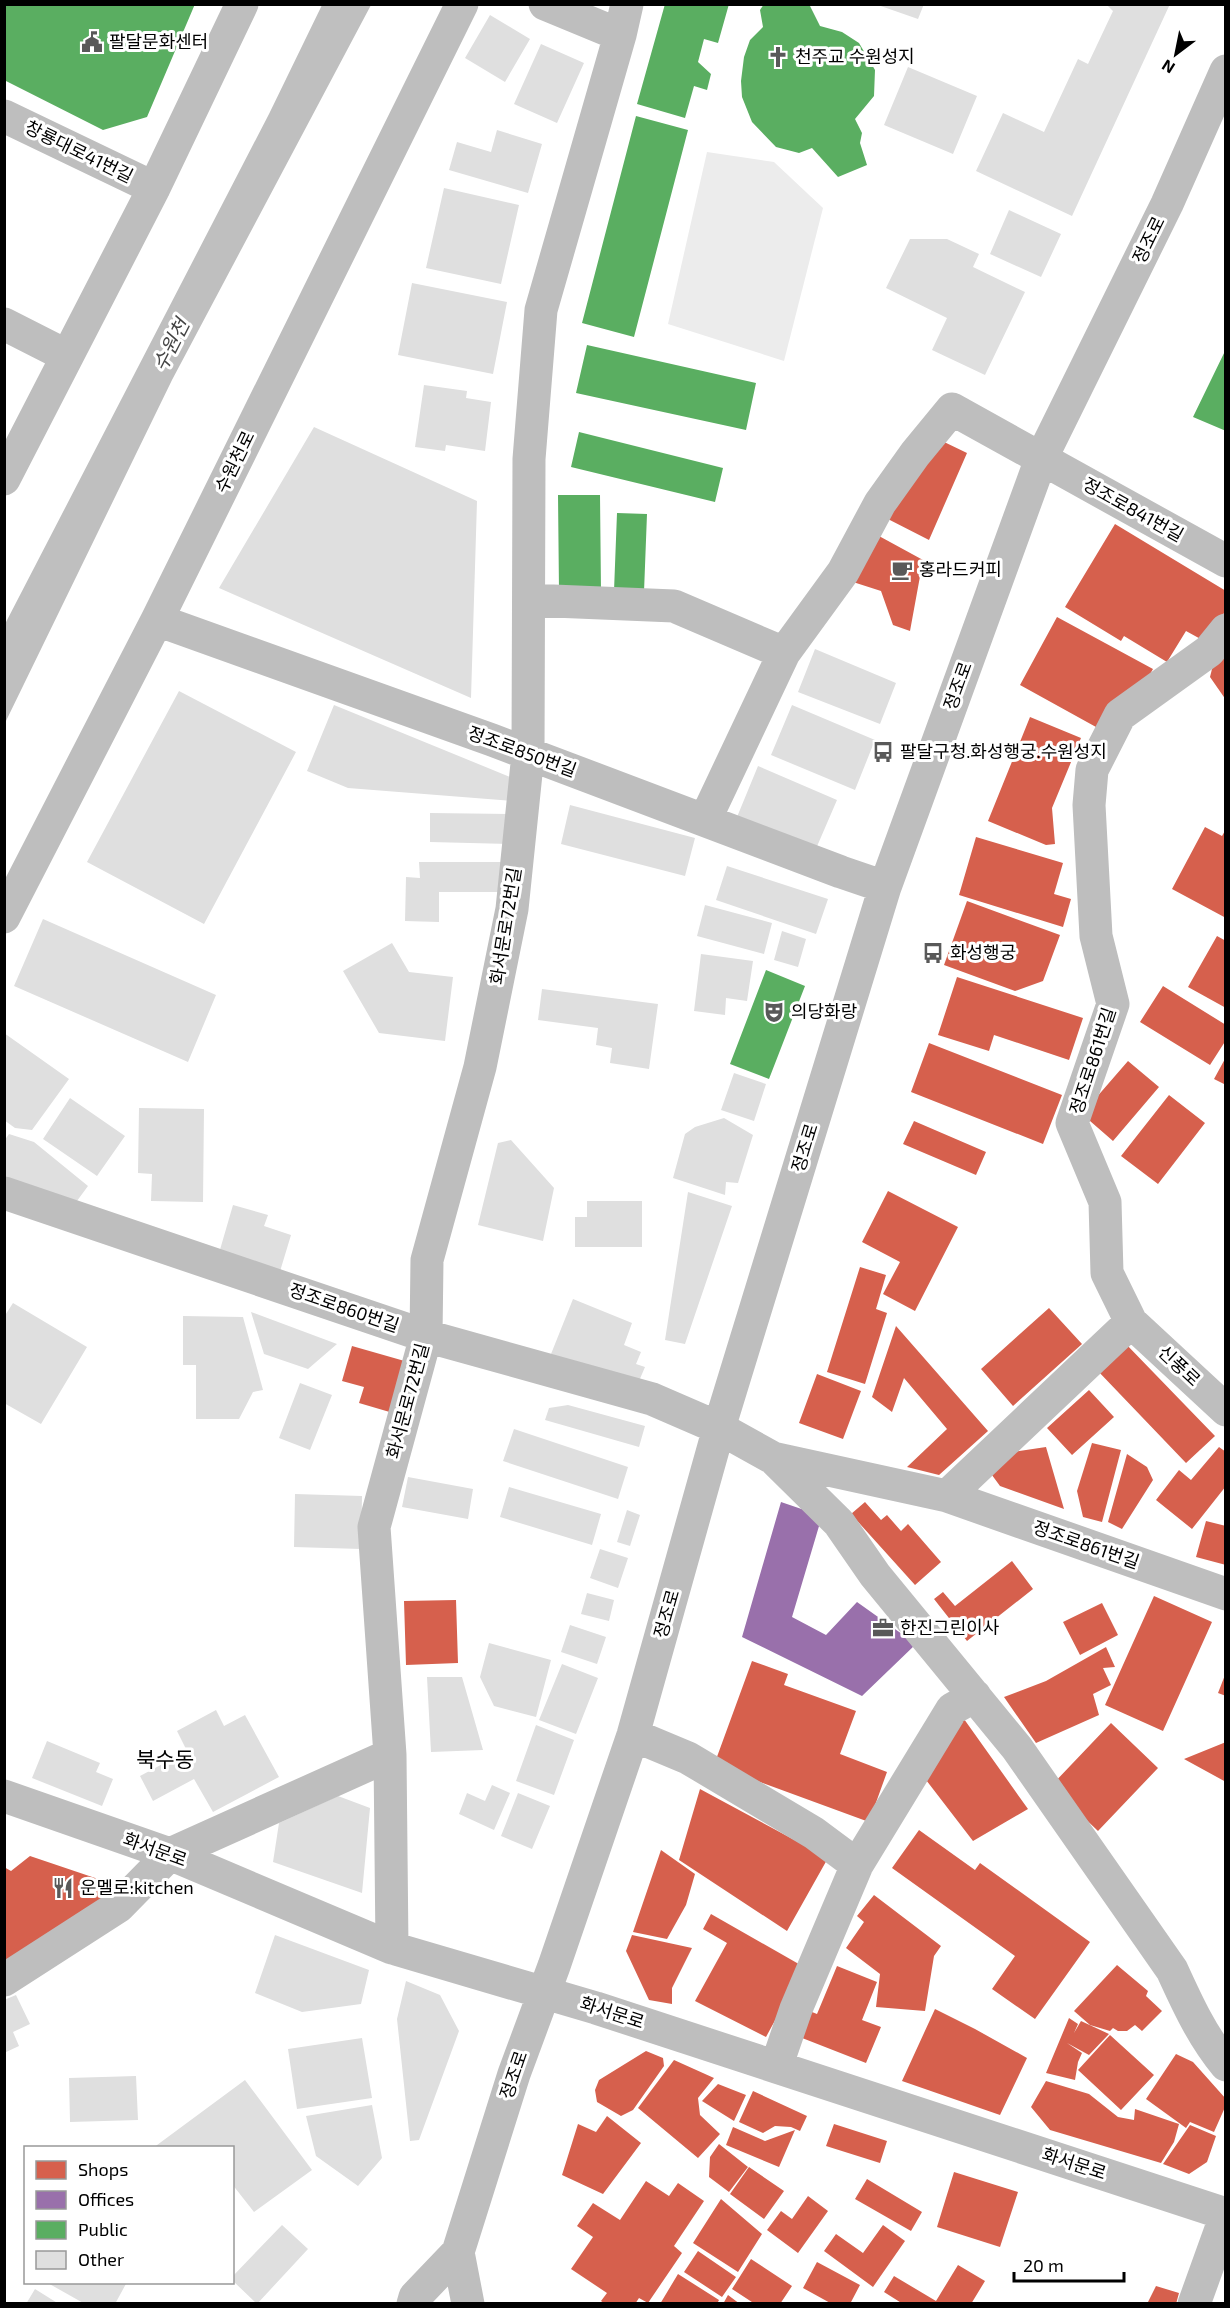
<svg xmlns="http://www.w3.org/2000/svg" width="1230" height="2308" viewBox="0 0 1230 2308" font-family="'Exo 2','Noto Sans KR',sans-serif">
  <rect width="100%" height="100%" fill="#fff"/>
  <path fill="#ececec" d="M707,152L774,162L823,208L784,361L668,324Z"/>
  <path fill="#bfbfbf" d="M322,5H371L172,380L5,723V624L269,114Z"/>
  <path fill="#d6604d" d="M940,440L967,453L929,540L882,516Z
    M1115,524L1226,591V610L1206,642L1186,631L1167,662L1124,636L1121,641L1065,607Z
    M879,536L923,560L910,631L893,625L881,591L853,582Z
    M1057,617L1153,669L1138,695L1096,727L1020,685Z
    M1226,644V700L1210,677L1217,649Z
    M1030,717L1081,738L1052,808L1055,844L1046,845L988,821Z
    M1205,827L1222,836L1226,829V918L1172,889Z
    M976,837L1063,863L1054,894L1071,899L1063,927L959,895Z
    M967,901L1060,935L1043,981L1015,991L944,965Z
    M1217,936L1226,941V1008L1188,987Z
    M957,977L1083,1018L1069,1060L994,1035L989,1051L938,1035Z
    M1163,986L1226,1025V1040L1210,1065L1140,1022Z
    M929,1043L1062,1095L1043,1144L911,1092Z
    M1226,1057V1085L1214,1079Z
    M1128,1061L1159,1087L1113,1141L1082,1114Z
    M1169,1095L1205,1123L1158,1184L1121,1156Z
    M914,1121L986,1152L976,1175L903,1144Z
    M888,1191L958,1227L915,1311L883,1294L900,1262L862,1242Z
    M860,1267L886,1275L876,1309L887,1313L865,1384L827,1372Z
    M1049,1308L1082,1344L1013,1406L981,1369Z
    M896,1326L988,1431L939,1475L907,1467L947,1429L904,1378L892,1412L872,1397Z
    M1124,1342L1215,1436L1186,1463L1096,1369Z
    M352,1346L408,1362L393,1413L359,1403L364,1387L342,1381Z
    M817,1374L861,1391L843,1439L799,1423Z
    M1089,1390L1114,1417L1072,1455L1047,1428Z
    M1092,1443L1121,1450L1102,1522L1083,1517L1077,1491Z
    M1046,1447L1064,1509L1000,1486L989,1471L1007,1453Z
    M1219,1447L1226,1452V1486L1192,1529L1156,1500L1179,1470L1191,1480Z
    M1127,1454L1147,1467L1153,1480L1122,1529L1108,1522Z
    M865,1502L881,1520L887,1515L901,1531L908,1524L941,1562L915,1585L851,1514Z
    M1206,1521L1226,1526V1565L1196,1557Z
    M1012,1561L1033,1589L967,1641L934,1599L943,1592L955,1606Z
    M1154,1596L1212,1622L1163,1731L1105,1705Z
    M456,1600L458,1663L406,1665L404,1601Z
    M1102,1603L1118,1635L1080,1655L1063,1622Z
    M1106,1647L1115,1667L1103,1668L1111,1685L1093,1694L1099,1715L1036,1743L1004,1697L1046,1681Z
    M752,1661L788,1674L784,1685L856,1711L840,1754L887,1772L869,1822L714,1765Z
    M1225,1675H1226V1696L1218,1693Z
    M964,1719L1028,1809L973,1841L923,1776Z
    M1111,1723L1158,1768L1098,1831L1051,1786Z
    M1226,1742V1782L1184,1759Z
    M700,1789L828,1858L787,1931L679,1860Z
    M919,1830L975,1870L980,1863L1090,1942L1035,2019L992,1989L1015,1956L892,1868Z
    M661,1850L695,1874L686,1905L667,1939L633,1932Z
    M30,1856L104,1881L103,1899L4,1963V1867L11,1871Z
    M874,1895L941,1946L934,1956L925,2011L876,2007L880,1974L846,1948L864,1922L857,1916Z
    M711,1914L804,1967L766,2037L695,2001L727,1943L703,1929Z
    M632,1935L692,1948L672,1988V2004L649,2000L626,1951Z
    M1117,1965L1148,1991L1146,1996L1162,2011L1142,2031L1135,2025L1127,2031H1118L1113,2028L1110,2031L1090,2025L1074,2011Z
    M837,1966L877,1982L862,2020L881,2027L866,2063L797,2036L807,2010L817,2014Z
    M935,2009L975,2029L1027,2058L1000,2115L902,2081Z
    M1069,2018L1078,2024L1074,2033L1081,2021L1109,2034L1089,2055L1067,2043L1082,2053L1078,2062L1075,2080L1046,2073Z
    M1110,2035L1154,2075L1121,2110L1078,2070Z
    M646,2051L663,2058L664,2066L633,2110L621,2116L597,2102L595,2090L599,2080Z
    M1176,2054L1193,2062L1226,2099V2105L1214,2132L1190,2122L1186,2128L1146,2099Z
    M674,2060L714,2078L698,2098L700,2115L720,2134L698,2158L638,2108Z
    M1046,2081L1089,2094L1118,2117L1134,2120L1135,2109L1179,2124L1174,2142L1161,2163L1050,2130L1031,2107Z
    M718,2084L746,2095L734,2121L702,2101Z
    M753,2091L807,2116L800,2131L791,2127L775,2126L763,2133L739,2122Z
    M607,2116L641,2143L603,2194L562,2175L578,2124L596,2132Z
    M834,2124L887,2141L880,2163L826,2146Z
    M1190,2125L1216,2136L1207,2162L1189,2174L1163,2164Z
    M733,2127L765,2141L795,2130L779,2167L726,2145Z
    M719,2144L748,2167L729,2192L709,2177L710,2157Z
    M749,2167L784,2191L764,2219L730,2194Z
    M954,2172L1018,2192L1000,2247L937,2227Z
    M867,2179L922,2212L911,2231L855,2199Z
    M646,2181L669,2196L678,2183L704,2201L674,2246L682,2253L648,2303L639,2298L635,2304H605L601,2301L607,2293L571,2269L593,2237L577,2226L593,2203L620,2220Z
    M808,2196L828,2211L798,2253L767,2230L781,2211L792,2219Z
    M721,2199L762,2234L738,2272L693,2243Z
    M883,2225L905,2241L873,2287L824,2251L836,2234L863,2253Z
    M698,2251L736,2277L722,2297L684,2272Z
    M751,2259L792,2286L780,2304H755L732,2289Z
    M817,2262L860,2285L850,2304H832L803,2288Z
    M958,2265L985,2281L971,2304H903L884,2292L894,2276L936,2301Z
    M678,2274L719,2300L717,2304H660Z
    M1156,2286L1179,2293L1176,2304H1147Z
    M728,2295L740,2304H723Z"/>
  <path fill="#9970ab" d="M781,1502L822,1516L792,1617L826,1635L857,1602L916,1644L862,1696L742,1637Z"/>
  <path fill="#5aae61" d="M4,4H195L147,117L103,130L4,80Z
    M665,4H729L718,43L704,39L698,62L711,74L707,90L694,86L685,118L637,104Z
    M764,4H809L820,26L842,32L859,43L875,70L874,96L855,119L862,133L860,143L867,165L838,177L812,148L799,153L776,147L752,122L742,97L741,81L744,57L750,40L763,27L760,10Z
    M636,116L688,130L634,337L582,323Z
    M587,345L756,383L746,430L576,393Z
    M1226,349V431L1193,417Z
    M579,432L723,468L715,502L571,467Z
    M558,495H600L601,591H559Z
    M617,513L647,514L644,592L614,591Z
    M766,970L805,986L769,1079L730,1064Z"/>
  <path fill="#dfdfdf" d="M875,4H924L918,19Z
    M1106,4H1170L1072,216L976,171L1003,113L1044,132L1078,59L1088,64L1113,11Z
    M490,15L530,39L505,82L465,58Z
    M541,44L584,63L557,123L514,104Z
    M908,67L977,96L953,154L884,125Z
    M497,130L542,144L528,193L449,170L457,142L491,152Z
    M444,188L519,205L501,284L426,268Z
    M1009,210L1061,234L1041,277L990,254Z
    M910,239H947L979,254L973,267L1025,292L985,375L932,350L947,318L886,288Z
    M412,283L507,302L493,374L398,355Z
    M424,385L467,391L466,398L491,402L485,451L446,445L445,451L415,447Z
    M314,427L477,501L471,698L219,588Z
    M815,649L896,683L880,724L798,692Z
    M179,691L296,752L204,924L87,862Z
    M334,705L515,779L513,801L348,788L307,771Z
    M792,705L875,740L855,790L771,755Z
    M758,766L837,800L815,851L737,817Z
    M570,805L695,838L685,876L561,844Z
    M430,813L513,814L512,844L430,842Z
    M419,862H505V892H439V922L405,921L406,877L420,878Z
    M727,866L828,899L816,934L716,900Z
    M705,905L772,923L764,954L697,936Z
    M43,919L216,995L188,1062L14,986Z
    M782,931L806,939L798,967L774,960Z
    M392,943L409,972L453,977L445,1041L379,1033L343,971Z
    M701,954L753,961L747,1001L726,998L725,1015L694,1011Z
    M542,989L658,1004L649,1069L610,1063L612,1048L596,1045L598,1028L538,1020Z
    M4,1033L69,1079L32,1130L15,1128L4,1120Z
    M734,1073L766,1084L754,1121L721,1110Z
    M70,1098L125,1136L97,1176L43,1139Z
    M139,1108L204,1109L203,1202L151,1201L152,1174L138,1173Z
    M724,1118L753,1135L738,1183L726,1182L725,1195L673,1178L685,1134L695,1127Z
    M9,1134L34,1142L88,1186L74,1205L4,1180V1141Z
    M511,1140L554,1188L543,1241L478,1225L498,1143Z
    M688,1192L732,1206L685,1344L665,1340Z
    M587,1201H642V1247H575V1217H587Z
    M233,1205L268,1215L264,1226L291,1235L278,1278L217,1260Z
    M573,1299L632,1323L624,1345L641,1352L636,1364L645,1367L636,1388L551,1354Z
    M13,1303L87,1347L41,1424L4,1403V1317Z
    M251,1312L337,1344L308,1369L264,1354Z
    M183,1316L243,1317L263,1390L253,1392L239,1419H196V1365H183Z
    M300,1383L332,1395L310,1450L279,1438Z
    M568,1405L645,1426L639,1447L545,1420L549,1408Z
    M514,1429L628,1467L618,1499L503,1461Z
    M408,1477L473,1489L468,1519L402,1507Z
    M509,1487L601,1514L592,1545L500,1517Z
    M295,1494L362,1496L361,1549L294,1547Z
    M627,1510L640,1515L630,1546L617,1542Z
    M600,1549L628,1558L618,1588L590,1578Z
    M587,1593L614,1600L609,1621L581,1614Z
    M570,1625L606,1637L597,1664L561,1652Z
    M489,1643L551,1660L536,1717L494,1706L480,1677Z
    M562,1664L598,1678L576,1734L539,1720Z
    M427,1677H462L483,1750L431,1752Z
    M216,1710L224,1726L245,1715L279,1777L213,1812L194,1779L153,1801L140,1776L187,1751L177,1731Z
    M536,1725L574,1740L554,1795L516,1781Z
    M47,1741L100,1763L96,1772L113,1779L102,1806L32,1778Z
    M492,1785L510,1793L494,1830L459,1814L467,1793L485,1801Z
    M518,1793L550,1806L532,1849L501,1836Z
    M338,1796L370,1808L362,1893L273,1862L279,1823Z
    M275,1935L369,1970L361,2004L302,2012L255,1993Z
    M406,1981L440,1995L459,2031L419,2140L410,2141L397,2019Z
    M16,1995L30,2024L13,2032L19,2046L4,2053V2000Z
    M362,2038L372,2098L297,2109L288,2049Z
    M136,2076L138,2120L70,2122L69,2078Z
    M245,2080L312,2170L254,2212L232,2184V2148H153Z
    M372,2105L382,2158L358,2186L316,2156L306,2116Z
    M282,2225L308,2249L257,2304L232,2280V2277Z
    M46,2282H127L115,2304H85Z
    M35,2289L59,2304H26Z"/>
  <g fill="none" stroke-linecap="round" stroke-linejoin="round">
    <path stroke="#bebebe" stroke-width="33" d="M545,4L620,35
      M4,116L154,188
      M4,324L67,356
      M4,479L154,188L242,4
      M529,600L674,606L784,653
      M157,620L492,740L841,872L885,887
      M1226,630L1209,651L1120,715L1092,770L1089,805L1096,936L1113,1004L1072,1123L1105,1202L1107,1273L1131,1322L1226,1410
      M705,820L784,653L843,572L880,503L915,454L952,409L1226,561
      M4,917L157,620L462,4
      M4,1193L426,1336L652,1399L719,1428L773,1458L947,1496L1226,1594
      M773,1458L839,1523L875,1575L1017,1748L1172,1970C1187,2003 1202,2036 1226,2065
      M947,1496L1131,1322
      M633,1735L688,1758L814,1833L857,1865
      M4,1796L170,1854L392,1948L596,2008L1226,2214
      M392,1948L390,1755L374,1527L426,1336L427,1260L480,1067L512,909L528,754L529,459L541,310L620,35L627,4
      M4,1980L119,1906L170,1854L390,1755
      M776,2067L796,2009L857,1865L952,1709L975,1696
      M458,2252L468,2304
      M413,2304L415,2297L458,2252L514,2074L554,1966L633,1735L719,1428L885,887L1041,459L1167,204L1226,71
      M1194,2304L1226,2215"/>
  </g>
  <defs>
    <symbol id="civic-bare" viewBox="-9 -9 18 18"><path d="M-.6-6.5H3V-4.5H.6V-3L4-1V1h2V6H-6V1h2V-1L-.6-3ZM-1.2 2.5V6h2.4V2.5Z" fill="#595959" stroke="#fff" stroke-width="2.5" paint-order="stroke"/></symbol>
    <symbol id="church-bare" viewBox="-9 -9 18 18"><path d="M-1.2-6h2.4v3.5h3.3v2.4h-3.3V6h-2.4V-.1h-3.3v-2.4h3.3Z" fill="#595959" stroke="#fff" stroke-width="2.5" paint-order="stroke"/></symbol>
    <symbol id="cafe-bare" viewBox="-9 -9 18 18"><path d="M-5.5-4.5H6V0H3Q3 3.5 0 3.5H-2.5Q-5.5 3.5-5.5 0ZM3-3.2v2h1.7v-2ZM-6 4.5H4V6H-6Z" fill="#595959" stroke="#fff" stroke-width="2.5" paint-order="stroke"/></symbol>
    <symbol id="bus-bare" viewBox="-9 -9 18 18"><path d="M-5-6H5V4H4V6H2V4H-2V6H-4V4H-5ZM-3.5-4V0h7V-4ZM-3.5 1.2v1.5H-2V1.2ZM2 1.2v1.5H3.5V1.2Z" fill="#595959" stroke="#fff" stroke-width="2.5" paint-order="stroke"/></symbol>
    <symbol id="theatre-bare" viewBox="-9 -9 18 18"><path d="M-5-5.5Q0-4 5-5.5V0Q5 5 0 6Q-5 5-5 0ZM-3.3-2.5H-1v1.5H-3.3ZM1-2.5H3.3v1.5H1ZM-2.8 1Q0 5.5 2.8 1Z" fill="#595959" stroke="#fff" stroke-width="2.5" paint-order="stroke"/></symbol>
    <symbol id="office-bare" viewBox="-9 -9 18 18"><path d="M-6-3h4V-5.5h4V-3h4V5H-6ZM-1-4.5V-3h2v-1.5ZM-6 0V1H6V0Z" fill="#595959" stroke="#fff" stroke-width="2.5" paint-order="stroke"/></symbol>
    <symbol id="restaurant-bare" viewBox="-9 -9 18 18"><path d="M-5-6h1v4h1v-4h1v4h1v-4h1v5L-1.5 .5V6h-2V.5L-5-1ZM5-6V6H3V1.5H1.5Q1.5-4 5-6Z" fill="#595959" stroke="#fff" stroke-width="2.5" paint-order="stroke"/></symbol>
  </defs>
  <g fill-rule="evenodd">
    <use href="#civic-bare" x="77" y="27" width="30" height="30"/>
    <use href="#church-bare" x="763" y="42" width="30" height="30"/>
    <use href="#cafe-bare" x="887" y="555" width="30" height="30"/>
    <use href="#bus-bare" x="868" y="737" width="30" height="30"/>
    <use href="#bus-bare" x="918" y="938" width="30" height="30"/>
    <use href="#theatre-bare" x="759" y="997" width="30" height="30"/>
    <use href="#office-bare" x="868" y="1613" width="30" height="30"/>
    <use href="#restaurant-bare" x="48" y="1873" width="30" height="30"/>
  </g>
  <g text-anchor="middle" stroke-width="6" stroke-linejoin="round" paint-order="stroke">
    <g font-size="18" fill="#000" stroke="#fff" text-anchor="start">
      <text x="109" y="48">팔달문화센터</text>
      <text x="795" y="63">천주교 수원성지</text>
      <text x="919" y="576">홍라드커피</text>
      <text x="900" y="758">팔달구청.화성행궁.수원성지</text>
      <text x="950" y="959">화성행궁</text>
      <text x="791" y="1018">의당화랑</text>
      <text x="900" y="1634">한진그린이사</text>
      <text x="80" y="1894">운멜로:kitchen</text>
    </g>
    <g font-size="18" fill="#000" stroke="#fff">
      <text transform="translate(79 152) rotate(26)" y="6">창룡대로41번길</text>
      <text transform="translate(1149 240) rotate(-64)" y="6">정조로</text>
      <text transform="translate(235 462) rotate(-64)" y="6">수원천로</text>
      <text transform="translate(1133 510) rotate(29)" y="6">정조로841번길</text>
      <text transform="translate(958 686) rotate(-70)" y="6">정조로</text>
      <text transform="translate(522 752) rotate(20)" y="6">정조로850번길</text>
      <text transform="translate(506 926) rotate(-81)" y="6">화서문로72번길</text>
      <text transform="translate(1093 1061) rotate(-72)" y="6">정조로861번길</text>
      <text transform="translate(805 1148) rotate(-73)" y="6">정조로</text>
      <text transform="translate(344 1308) rotate(19)" y="6">정조로860번길</text>
      <text transform="translate(1179 1366) rotate(43)" y="6">신풍로</text>
      <text transform="translate(408 1401) rotate(-75)" y="6">화서문로72번길</text>
      <text transform="translate(1086 1545) rotate(19)" y="6">정조로861번길</text>
      <text transform="translate(667 1614) rotate(-74)" y="6">정조로</text>
      <text transform="translate(155 1850) rotate(20)" y="6">화서문로</text>
      <text transform="translate(612 2013) rotate(18)" y="6">화서문로</text>
      <text transform="translate(514 2075) rotate(-71)" y="6">정조로</text>
      <text transform="translate(1074 2164) rotate(18)" y="6">화서문로</text>
    </g>
    <g font-size="20" font-style="italic" fill="#444" stroke="#fff">
      <text transform="translate(171 345) rotate(-63)" y="7">수원천</text>
    </g>
    <g font-size="21" fill="#000" stroke="#fff">
      <text x="165" y="1767">북수동</text>
    </g>
  </g>
  <rect width="1230" height="2308" fill="none" stroke="#000000" stroke-width="12"/>
  <rect x="24" y="2146" width="210" height="138" fill="#ffffff" stroke="#999999" stroke-width="1.5"/>
  <rect x="36" y="2161" width="30" height="18" fill="#d6604d" stroke="#999999" stroke-width="1.5"/>
  <text x="78" y="2176" font-size="18" fill="#000000">Shops</text>
  <rect x="36" y="2191" width="30" height="18" fill="#9970ab" stroke="#999999" stroke-width="1.5"/>
  <text x="78" y="2206" font-size="18" fill="#000000">Offices</text>
  <rect x="36" y="2221" width="30" height="18" fill="#5aae61" stroke="#999999" stroke-width="1.5"/>
  <text x="78" y="2236" font-size="18" fill="#000000">Public</text>
  <rect x="36" y="2251" width="30" height="18" fill="#dfdfdf" stroke="#999999" stroke-width="1.5"/>
  <text x="78" y="2266" font-size="18" fill="#000000">Other</text>
  <g transform="translate(1176 54) rotate(212)" stroke="#ffffff" stroke-width="4.5" paint-order="stroke">
  <path d="M0-4.5L10 22L0 15L-10 22Z" fill="#000000"/>
  <text y="-9" font-size="16" font-weight="bold" text-anchor="middle" fill="#000000">N</text>
  </g>
  <path d="M1014 2272v9h110v-9" fill="none" stroke="#000000" stroke-width="3"/>
  <text x="1023" y="2272" font-size="18" fill="#000000" stroke="#ffffff" stroke-width="4.5" paint-order="stroke">20 m</text>
</svg>
